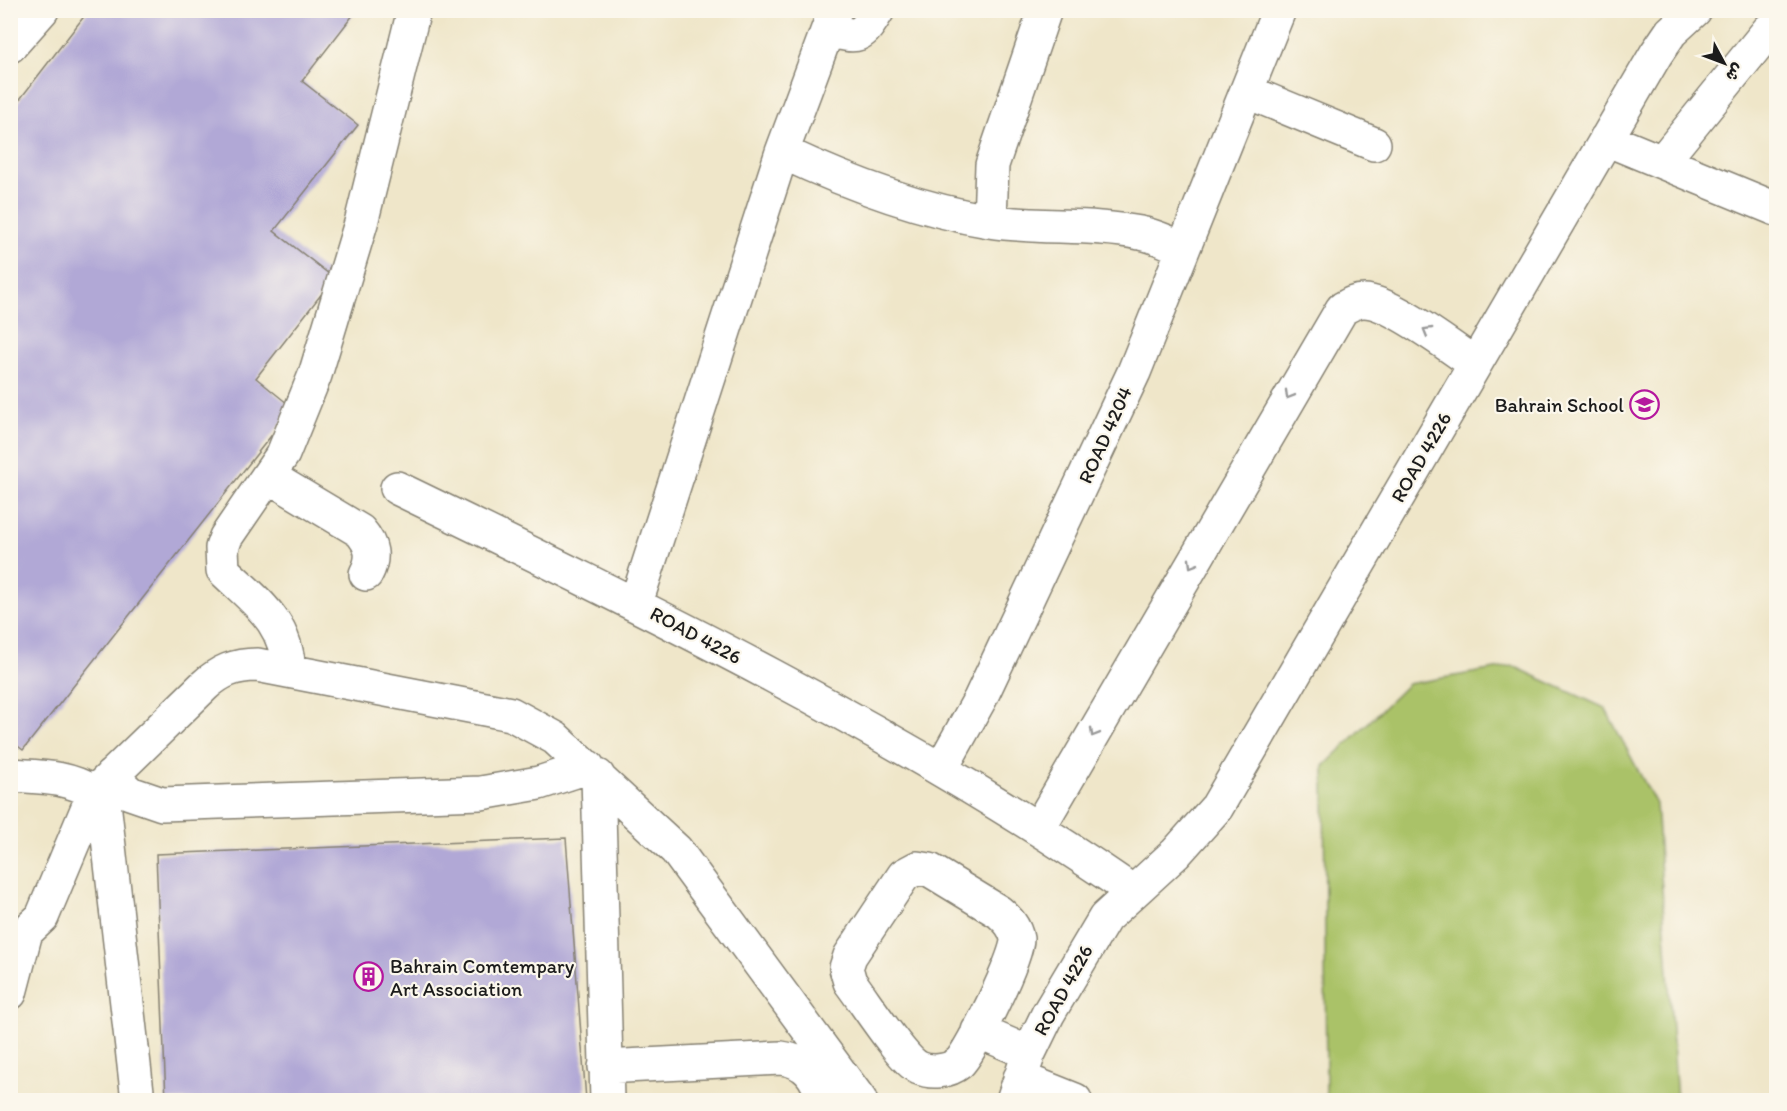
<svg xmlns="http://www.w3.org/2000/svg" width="1787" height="1111" viewBox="0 0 1787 1111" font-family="Itim,'Playpen Sans Arabic',sans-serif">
  <rect width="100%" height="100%" fill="#fbf7ec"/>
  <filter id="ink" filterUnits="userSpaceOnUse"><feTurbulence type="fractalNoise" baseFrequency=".0167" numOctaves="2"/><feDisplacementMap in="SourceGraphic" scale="12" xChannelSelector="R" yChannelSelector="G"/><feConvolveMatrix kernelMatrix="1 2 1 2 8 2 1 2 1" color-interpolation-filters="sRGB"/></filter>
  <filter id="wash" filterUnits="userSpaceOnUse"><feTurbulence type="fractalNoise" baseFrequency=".008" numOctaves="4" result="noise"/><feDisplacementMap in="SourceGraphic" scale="24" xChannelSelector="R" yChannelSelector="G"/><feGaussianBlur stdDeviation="1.35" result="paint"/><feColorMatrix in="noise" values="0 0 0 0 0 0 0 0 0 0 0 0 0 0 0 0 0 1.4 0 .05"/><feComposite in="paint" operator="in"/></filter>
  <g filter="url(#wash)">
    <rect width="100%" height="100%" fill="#efe6c9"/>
    <path fill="#aac267" stroke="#636f42" stroke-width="1.5" d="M1513,666L1605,708L1656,804L1677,1100H1326L1324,766L1408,684Z"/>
    <g id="blocks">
      <path fill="#b1a8d6" d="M89,10H357L302,81L358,125L274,231L334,278L256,378L293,408L23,750L10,740V112Z
        M566,838L586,1100H166L156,854Z"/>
    </g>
  </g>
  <g filter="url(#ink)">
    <use href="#blocks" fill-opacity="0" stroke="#868172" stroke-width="1.5"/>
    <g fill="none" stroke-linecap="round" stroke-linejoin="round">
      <defs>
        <path id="minor" d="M828,29C859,39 861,38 878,10
          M10,46L42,10
          M1248,92L1374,144
          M1606,139L1776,209
          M782,152C848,183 916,209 989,221C1039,229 1090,223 1140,233C1154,235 1169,243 1183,248
          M1662,162L1769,30L1776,26
          M990,221L992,165L1045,10
          M268,476L360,531C372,545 375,557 366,574
          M397,488C649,610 901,732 1132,891
          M636,603L782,152L835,10
          M289,671C286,621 257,603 223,570L222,548L226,537L283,454L315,375L361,223L414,10
          M941,769L980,699L1134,372L1279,10
          M10,775C40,777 68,776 94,793
          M111,776L130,793L162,804L481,793L539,783L588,767
          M598,776L607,1100
          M102,785L138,1100
          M1038,829L1342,309C1349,305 1355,301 1364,301C1390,301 1452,348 1475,364
          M917,868L930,870L999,912C1008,920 1015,927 1017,939C1019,954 971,1052 959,1063C948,1072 931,1073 919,1068C902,1060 864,1000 850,982L846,968L850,956L904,875Z
          M10,937L26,932L42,917L94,793L204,686C220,671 235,665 257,665L511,714L555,738L676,850L860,1100
          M10,993L26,932
          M978,1031L1029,1053
          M605,1067L781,1058C806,1061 817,1076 823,1100
          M1020,1078L1075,1100
          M1013,1100L1029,1053L1048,1014L1105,918L1176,853L1217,807L1656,54L1671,32L1695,10"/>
      </defs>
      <use href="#minor" stroke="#868172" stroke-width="36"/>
      <use href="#minor" stroke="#fff" stroke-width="33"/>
    </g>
    <defs><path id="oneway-chevron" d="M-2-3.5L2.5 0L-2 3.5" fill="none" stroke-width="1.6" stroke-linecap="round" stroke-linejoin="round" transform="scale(1.5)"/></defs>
    <g stroke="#999">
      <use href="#oneway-chevron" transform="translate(1427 331) rotate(-150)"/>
      <use href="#oneway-chevron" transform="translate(1289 395) rotate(120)"/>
      <use href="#oneway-chevron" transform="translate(1192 564) rotate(120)"/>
      <use href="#oneway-chevron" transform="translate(1094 733) rotate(120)"/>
    </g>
  </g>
  <defs>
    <symbol id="school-ring" viewBox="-11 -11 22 22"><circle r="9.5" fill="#fbf7ec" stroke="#b5179e" stroke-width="1.5"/><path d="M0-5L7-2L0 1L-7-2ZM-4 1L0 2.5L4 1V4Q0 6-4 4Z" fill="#b5179e"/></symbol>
    <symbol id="building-ring" viewBox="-11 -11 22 22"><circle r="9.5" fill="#fbf7ec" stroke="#b5179e" stroke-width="1.5"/><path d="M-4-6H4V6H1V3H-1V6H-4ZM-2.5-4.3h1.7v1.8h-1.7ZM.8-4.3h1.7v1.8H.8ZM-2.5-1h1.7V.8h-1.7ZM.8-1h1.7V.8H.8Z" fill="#b5179e"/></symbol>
  </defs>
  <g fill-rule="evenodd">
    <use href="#school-ring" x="1628" y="388" width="33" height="33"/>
    <use href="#building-ring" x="352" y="960" width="33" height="33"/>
  </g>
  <g text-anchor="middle" stroke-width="4.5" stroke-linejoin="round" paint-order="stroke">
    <g font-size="20" fill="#1c1c1c" stroke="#fbf7ec" text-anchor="end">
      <text x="1624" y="412">Bahrain School</text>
      <text x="390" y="973" text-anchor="start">Bahrain Comtempary<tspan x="390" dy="23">Art Association</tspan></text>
    </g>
    <g font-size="20" fill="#1c1c1c" stroke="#fbf7ec">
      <text transform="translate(1105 435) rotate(-66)" y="7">ROAD 4204</text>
      <text transform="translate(1421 457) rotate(-60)" y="7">ROAD 4226</text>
      <text transform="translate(696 635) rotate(28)" y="7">ROAD 4226</text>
      <text transform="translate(1063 990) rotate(-61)" y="7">ROAD 4226</text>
    </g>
  </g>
  <rect width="1787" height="1111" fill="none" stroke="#fbf7ec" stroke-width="36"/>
  <g transform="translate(1724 63) rotate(131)" stroke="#fbf7ec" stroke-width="4.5" paint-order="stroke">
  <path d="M0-4.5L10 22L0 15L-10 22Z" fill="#1c1c1c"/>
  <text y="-9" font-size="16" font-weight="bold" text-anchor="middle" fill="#1c1c1c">ش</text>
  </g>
</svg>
